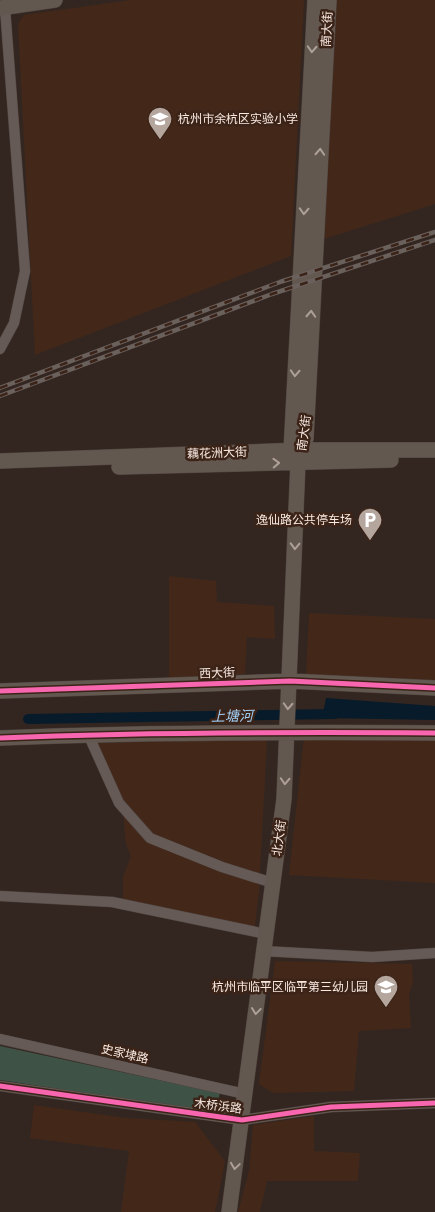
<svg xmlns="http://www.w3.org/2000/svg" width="435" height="1212" viewBox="0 0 435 1212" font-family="'Asap Condensed','Noto Sans SC',sans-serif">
  <rect width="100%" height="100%" fill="#332620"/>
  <path fill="#43281a" d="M131,0H304L291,256L35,355L18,24L24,15Z
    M334,0H435V204L324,239Z
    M169,576L216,581L217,602L274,606L275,639L247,637L245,674L169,681Z
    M309,613L435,619V684L306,677Z
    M304,737L435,738V883L289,875Z
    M267,739L259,891L254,934L123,906V877L131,856L126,844L123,812L93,743Z
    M275,961L412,964L413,981L409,995L411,1028L359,1031L354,1091L273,1093L259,1084Z
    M34,1105L126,1118L195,1122L225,1161L215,1212H121L129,1151L30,1138Z
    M314,1116V1151L360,1153L358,1181H267L260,1212H238L249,1171L253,1125Z"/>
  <path fill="#3e5246" d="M0,1046L220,1093L215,1113L0,1080Z"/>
  <path fill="#071b2a" d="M326,698L435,706V720L322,718Z"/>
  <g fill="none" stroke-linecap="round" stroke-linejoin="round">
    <path stroke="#071b2a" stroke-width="10" d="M28,719L335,714"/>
    <defs>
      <path id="street" d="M0,349L14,323L25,271L5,8
        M88,734L119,803L150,838L222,867L273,883
        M0,896L112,902L266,934
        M263,951L372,957L435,953
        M0,1039L245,1094
        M0,1086L242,1120L331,1107L435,1103"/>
      <path id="secondary" d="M0,8L55,0
        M0,461L303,450H435
        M298,462L291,451L315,0
        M119,467L391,460
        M0,691L290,681L435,688
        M0,738C145,732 290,732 435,733
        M229,1212L284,799L298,462L306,438L329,0"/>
    </defs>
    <use href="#street" stroke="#4f433f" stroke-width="11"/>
    <use href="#secondary" stroke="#4f433f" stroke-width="16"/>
    <use href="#street" stroke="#655a56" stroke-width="10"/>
    <use href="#secondary" stroke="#635850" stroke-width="15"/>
    <defs>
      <path id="rail" d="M0,388L280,282L435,232
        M0,396L272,294L435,240"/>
    </defs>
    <use href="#rail" stroke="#6a605c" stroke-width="4.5"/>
    <use href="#rail" stroke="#3b2318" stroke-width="2.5" stroke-dasharray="8" stroke-linecap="butt"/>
    <defs>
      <path id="cycleway" d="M0,691L290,681L435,688
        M0,738C145,732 290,732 435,733
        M0,1086L242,1120L331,1107L435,1103"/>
    </defs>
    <use href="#cycleway" stroke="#3b2318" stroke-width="8"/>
    <use href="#cycleway" stroke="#f766af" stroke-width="5"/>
  </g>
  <defs><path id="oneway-chevron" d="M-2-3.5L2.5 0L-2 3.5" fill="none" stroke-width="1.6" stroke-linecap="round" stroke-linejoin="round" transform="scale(1.25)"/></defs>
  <g stroke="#aea098">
    <use href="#oneway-chevron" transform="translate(312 49) rotate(93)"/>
    <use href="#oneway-chevron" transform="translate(320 152) rotate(-87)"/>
    <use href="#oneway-chevron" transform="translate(304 211) rotate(93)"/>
    <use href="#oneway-chevron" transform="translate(311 314) rotate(-87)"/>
    <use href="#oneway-chevron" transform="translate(295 373) rotate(93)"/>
    <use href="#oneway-chevron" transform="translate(276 463) rotate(-2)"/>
    <use href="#oneway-chevron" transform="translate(295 546) rotate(92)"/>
    <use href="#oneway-chevron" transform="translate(288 706) rotate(93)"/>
    <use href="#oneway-chevron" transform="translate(285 781) rotate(93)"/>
    <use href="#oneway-chevron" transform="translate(256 1011) rotate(97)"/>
    <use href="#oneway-chevron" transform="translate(235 1166) rotate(98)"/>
  </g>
  <defs>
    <symbol id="school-pin" viewBox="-11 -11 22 30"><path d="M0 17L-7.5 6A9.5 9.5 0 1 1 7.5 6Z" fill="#b4a59d" stroke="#3b2318"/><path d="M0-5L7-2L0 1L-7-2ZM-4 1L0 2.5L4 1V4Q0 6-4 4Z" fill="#fff"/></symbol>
    <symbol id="parking-pin" viewBox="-11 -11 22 30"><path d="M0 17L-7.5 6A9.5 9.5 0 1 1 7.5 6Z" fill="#b4a59d" stroke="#3b2318"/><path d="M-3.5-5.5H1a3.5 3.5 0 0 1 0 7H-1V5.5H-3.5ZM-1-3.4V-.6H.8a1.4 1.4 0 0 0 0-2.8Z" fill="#fff"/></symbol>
  </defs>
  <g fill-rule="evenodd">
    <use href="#school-pin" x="146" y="105" width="28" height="38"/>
    <use href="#parking-pin" x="356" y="506" width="28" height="38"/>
    <use href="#school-pin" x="372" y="973" width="28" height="38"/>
  </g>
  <g text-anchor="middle" stroke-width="5" stroke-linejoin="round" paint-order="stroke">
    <g font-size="12" fill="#f9e9e1" stroke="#3b2318">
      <text transform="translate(327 29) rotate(-87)" y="4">南大街</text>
      <text transform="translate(304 433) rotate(-82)" y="4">南大街</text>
      <text transform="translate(217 453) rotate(-2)" y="4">藕花洲大街</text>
      <text transform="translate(217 673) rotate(-2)" y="4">西大街</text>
      <text transform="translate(279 838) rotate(-82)" y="4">北大街</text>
      <text transform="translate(125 1054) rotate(13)" y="4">史家埭路</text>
      <text transform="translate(218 1106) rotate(7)" y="4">木桥浜路</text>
    </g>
    <g font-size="12" fill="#f9e9e1" stroke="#3b2318" text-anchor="end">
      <text x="178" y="123" text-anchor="start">杭州市余杭区实验小学</text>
      <text x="352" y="524">逸仙路公共停车场</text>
      <text x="368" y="991">杭州市临平区临平第三幼儿园</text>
    </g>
    <g font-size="14" font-style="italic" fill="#a0d0f8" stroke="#3b2318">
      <text transform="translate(232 716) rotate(-1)" y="5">上塘河</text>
    </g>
  </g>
</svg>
